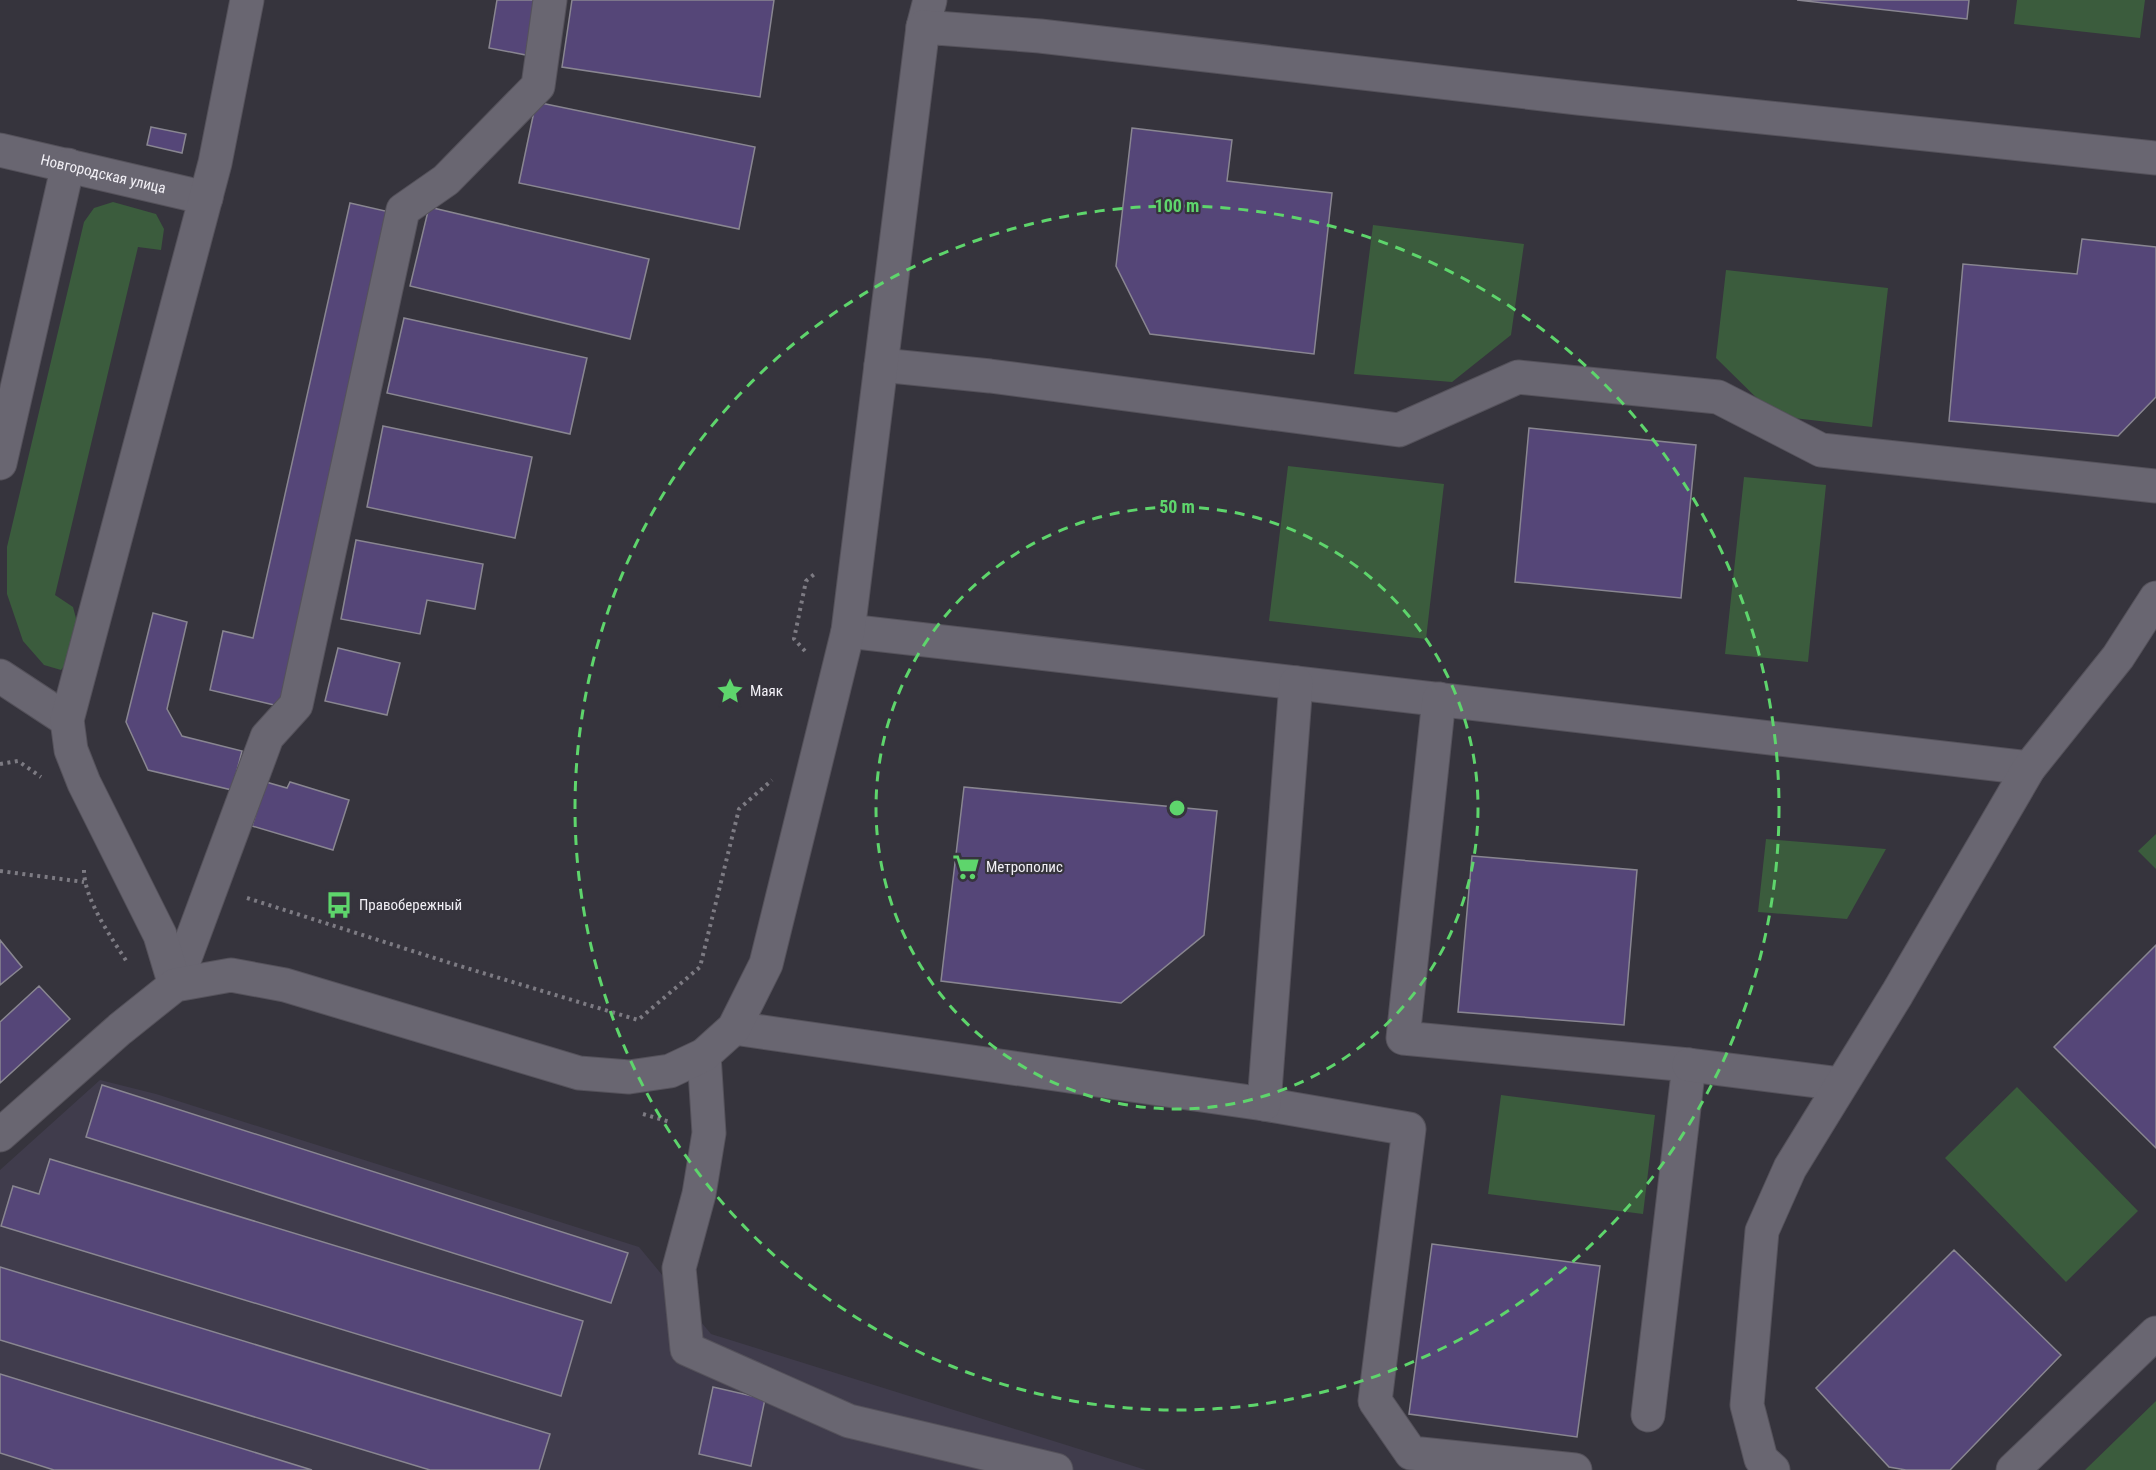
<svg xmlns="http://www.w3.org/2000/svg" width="2156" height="1470" viewBox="0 0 2156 1470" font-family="'Roboto Condensed',sans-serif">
  <rect width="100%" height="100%" fill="#36343d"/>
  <path fill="#403c4c" d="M100,1080L156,1094L639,1247L711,1334L1146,1470H0V1170Z"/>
  <path fill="#3b5c3d" d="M2017,0H2145L2140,38L2014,24Z
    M113,202L156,214L164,229L161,250L138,247L55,595L73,607L77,622L71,658L61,670L44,665L23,641L7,594V547L84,222L94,208Z
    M1373,225L1524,244L1511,335L1452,382L1354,374Z
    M1726,270L1888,288L1872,427L1775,416L1716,358Z
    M1288,466L1444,484L1426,639L1269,621Z
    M1744,477L1826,485L1808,662L1725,654Z
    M2156,834V869L2138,851Z
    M1766,839L1886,849L1847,919L1758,912Z
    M2017,1087L2138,1211L2066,1282L1945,1158Z
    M1501,1095L1655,1115L1643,1214L1488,1194Z
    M2156,1401V1470H2085Z"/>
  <path fill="#554678" stroke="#898691" stroke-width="1.5" d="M497,0H534L526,55L489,48Z
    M572,0H774L760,97L562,67Z
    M1797,0H1969L1967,19Z
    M536,102L755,147L739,229L519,183Z
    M151,127L186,134L182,153L147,145Z
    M1132,128L1232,140L1227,181L1332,193L1314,354L1150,334L1116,266Z
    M350,203L394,213L283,707L210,690L223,631L253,638Z
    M429,207L649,259L630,339L410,286Z
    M2082,239L2156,247V397L2118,436L1949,421L1963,264L2077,274Z
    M404,318L587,358L570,434L387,393Z
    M383,426L532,457L515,538L367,507Z
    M1529,428L1696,445L1681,598L1515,582Z
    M356,540L483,564L475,609L427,600L420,634L341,619Z
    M153,613L187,622L167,709L182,736L242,751L232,790L148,770L126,722Z
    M338,648L400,663L387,715L325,701Z
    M266,782L287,788L290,782L349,800L333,850L252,826Z
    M964,787L1217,811L1204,935L1121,1003L941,981Z
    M1472,856L1637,870L1624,1025L1458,1012Z
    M0,940L22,967L0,985Z
    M2156,945V1148L2054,1047Z
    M39,986L70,1019L0,1083V1022Z
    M102,1085L628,1253L611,1303L86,1137Z
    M50,1159L583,1321L561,1396L1,1226L13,1186L39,1194Z
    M1432,1244L1600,1266L1577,1437L1409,1414Z
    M1954,1250L2061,1355L1950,1470H1906L1889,1467L1816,1388Z
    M0,1267L550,1434L539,1470H430L0,1340Z
    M0,1374L312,1470H54L0,1453Z
    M713,1387L765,1399L751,1466L699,1454Z"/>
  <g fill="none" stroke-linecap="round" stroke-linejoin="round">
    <defs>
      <g id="minor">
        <path d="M923,27L930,0"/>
        <path id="s1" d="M0,150L206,198"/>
        <path d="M881,365L990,376L1399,430L1518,377L1718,397L1821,450L2156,486"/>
        <path d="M0,463L68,165"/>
        <path d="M848,631L2029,768"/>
        <path d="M0,676L67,720"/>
        <path d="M1439,699L1403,1038L1689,1065L1648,1415"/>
        <path d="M175,985L267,737L296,705L403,210L446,180L538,86L550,0"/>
        <path d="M175,985L160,935L84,783L71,750L67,720L215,163L247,0"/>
        <path d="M734,1028L1264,1104L1409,1129L1375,1401L1411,1453L1575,1470"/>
        <path d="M704,1055L709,1133L699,1194L679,1268L687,1349L849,1421L1056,1470"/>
        <path d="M1689,1065L1841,1084"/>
        <path d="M1264,1104L1296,683"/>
        <path d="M0,1135L120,1029L175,985L231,975L285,985L579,1073L629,1077L670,1071L704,1055L734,1028L766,964L848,631L923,27L1040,36L1578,98L2156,158"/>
        <path d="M1773,1470L1761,1459L1747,1405L1762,1231L1790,1168L1897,994L2029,768L2118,657L2156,598"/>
        <path d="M2013,1470L2156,1333"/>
      </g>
    </defs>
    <use href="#minor" stroke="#55525b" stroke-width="35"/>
    <path stroke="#7d7b83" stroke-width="4" stroke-dasharray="3 4.5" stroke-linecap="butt" d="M805,651L794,639L806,581L817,572
      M0,764L18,761L41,777
      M84,870C84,899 111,937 127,962
      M0,871L84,882
      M247,898L450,963L638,1020L700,967L739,809L772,780
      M643,1114L670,1122"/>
    <use href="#minor" stroke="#696671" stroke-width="33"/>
  </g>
  <g fill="none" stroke="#5ed56c" stroke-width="3" stroke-dasharray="10 8">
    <circle cx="1177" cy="808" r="301"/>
    <circle cx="1177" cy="808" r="602"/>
  </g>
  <defs>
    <symbol id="sight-bare" viewBox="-9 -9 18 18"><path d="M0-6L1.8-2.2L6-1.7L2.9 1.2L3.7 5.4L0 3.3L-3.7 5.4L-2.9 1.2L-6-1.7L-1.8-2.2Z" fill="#5ed56c" stroke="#36343d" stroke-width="2.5" paint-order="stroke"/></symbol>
    <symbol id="supermarket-bare" viewBox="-9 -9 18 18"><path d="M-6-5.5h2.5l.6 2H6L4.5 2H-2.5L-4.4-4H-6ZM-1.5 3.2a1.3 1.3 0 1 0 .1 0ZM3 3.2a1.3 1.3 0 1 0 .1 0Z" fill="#5ed56c" stroke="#36343d" stroke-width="2.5" paint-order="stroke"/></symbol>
    <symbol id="bus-bare" viewBox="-9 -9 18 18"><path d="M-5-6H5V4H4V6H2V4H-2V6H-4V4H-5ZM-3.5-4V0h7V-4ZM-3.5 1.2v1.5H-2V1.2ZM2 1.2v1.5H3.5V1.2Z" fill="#5ed56c" stroke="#36343d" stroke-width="2.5" paint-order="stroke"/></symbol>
  </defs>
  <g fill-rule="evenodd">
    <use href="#sight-bare" x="711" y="672" width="38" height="38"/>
    <use href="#supermarket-bare" x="947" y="848" width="38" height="38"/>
    <use href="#bus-bare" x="320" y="886" width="38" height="38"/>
  </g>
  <g text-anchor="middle" stroke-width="4.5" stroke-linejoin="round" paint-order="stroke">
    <g font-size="15" fill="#f2f0f6" stroke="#36343d">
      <text dy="5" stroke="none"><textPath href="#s1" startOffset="106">Новгородская улица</textPath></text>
    </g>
    <g font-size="15" fill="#f2f0f6" stroke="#36343d" text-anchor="start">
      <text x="750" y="696">Маяк</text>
      <text x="986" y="872">Метрополис</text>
      <text x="359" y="910">Правобережный</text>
    </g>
  </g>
  <circle cx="1177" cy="808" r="9" fill="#5ed56c" stroke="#36343d" stroke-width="3"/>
  <g font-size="18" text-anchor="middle" font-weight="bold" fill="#5ed56c" stroke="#36343d" stroke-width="4.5" stroke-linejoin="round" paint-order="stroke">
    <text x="1177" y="212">100 m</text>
    <text x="1177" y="513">50 m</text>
  </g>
</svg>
